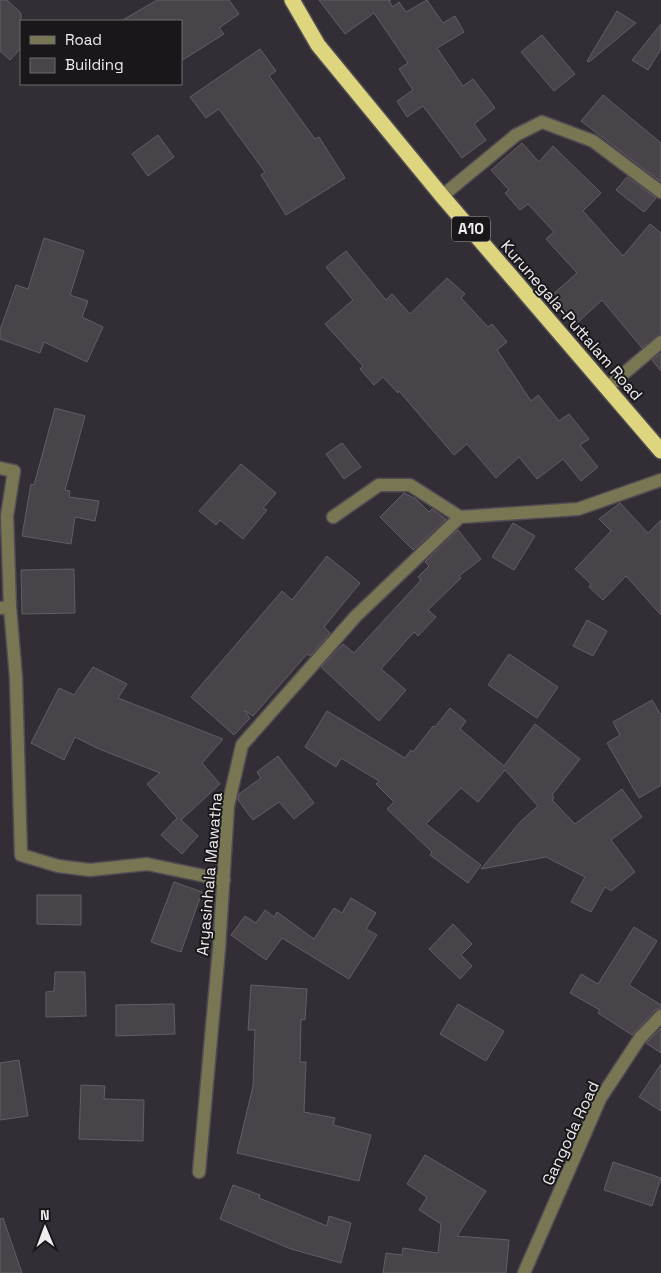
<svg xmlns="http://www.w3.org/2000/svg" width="661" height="1273" viewBox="0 0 661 1273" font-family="'Space Grotesk',sans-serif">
  <rect width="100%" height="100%" fill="#332e35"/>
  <path fill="#49444a" stroke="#635e65" d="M0,0H7L21,13V48L10,60L0,51Z
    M157,0H229L239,14L219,28L224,34L181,61V21H121Z
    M319,0H391L389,1L393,7L399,2L406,12L427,0L443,23L455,16L464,32L437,48L463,86L473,79L495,108L474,124L486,140L462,158L423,106L407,117L397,101L413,90L399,69L408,63L374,13L345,34Z
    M617,11L636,23L589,62L587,61Z
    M661,24V49L648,70L632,60Z
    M542,35L575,74L554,91L521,52Z
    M260,49L276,71L269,76L315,139L319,137L345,178L286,215L261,175L265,172L219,109L206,118L190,97Z
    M603,95L661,143V182L581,121Z
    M158,135L174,157L148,176L132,154Z
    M522,143L539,162L553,146L601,193L583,211L623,256L650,224L661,233V334L642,348L602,300L576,324L551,296L577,273L546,239L554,232L528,204L520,210L505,193L509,190L491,170Z
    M627,177L656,198L644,212L616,190Z
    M44,238L84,251L70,295L88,301L82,317L103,327L87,362L44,342L40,353L0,339V330L16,285L28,289Z
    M346,251L386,300L392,294L410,314L447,278L465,294L461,298L488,327L492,324L507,342L497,350L531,401L538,395L559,421L569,414L589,439L580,445L598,467L581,481L563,459L537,479L519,457L496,478L467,444L454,455L399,391L398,393L383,377L374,385L360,369L363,366L325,324L353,300L326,267Z
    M661,353V371L652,360Z
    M55,408L85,416L65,490L70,491L69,497L99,501L95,521L75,517L71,544L22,536L31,484L34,485Z
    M342,443L361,467L344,479L326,454Z
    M241,464L276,493L263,508L267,510L243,539L220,520L216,525L199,511Z
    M404,493L416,499L429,512L432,509L446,519L413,550L380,517Z
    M620,503L648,533L661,520V615L626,576L603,600L589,587L591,584L575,569L611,531L599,519Z
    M513,523L535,536L514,570L492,557Z
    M458,530L481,559L459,576L461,578L428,610L436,617L418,636L414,632L381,669L406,690L379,721L321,667L343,644L354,653L421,580L418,577L429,566L425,562Z
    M327,556L360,583L324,627L330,633L310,656L307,654L253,716L244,710L250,718L234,735L191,697L282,591L292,600Z
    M74,569L75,613L22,614L21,570Z
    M587,620L607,631L593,656L573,646Z
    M509,654L558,687L537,718L488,685Z
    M93,667L127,684L118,698L223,739L202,763L220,784L181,820L198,836L182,854L161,835L177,818L147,784L160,773L99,749L75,737L64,760L31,743L59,688L74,695Z
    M652,700L661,715V785L639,798L607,743L620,735L613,722Z
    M450,708L466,721L460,729L504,766L535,724L580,759L552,795L554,798L552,800L575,824L622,789L642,817L611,840L635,872L611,891L605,887L591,912L571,902L585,877L546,857L481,869L521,821L538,806L505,770L478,802L461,788L426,824L481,865L468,883L430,855L432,852L387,809L394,802L376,784L379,781L341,758L336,767L305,747L327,711L405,758L411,750L413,752L433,726L435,727Z
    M278,756L314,803L294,819L279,802L253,820L238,800L239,794L261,778L257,772Z
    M174,882L202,892L181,952L151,942Z
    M37,895H81V925L37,924Z
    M351,898L376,913L366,929L377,935L349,979L282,938L266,960L231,935L245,916L256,923L265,910L274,917L277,912L314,939L334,908L342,913Z
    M453,924L472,944L461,955L472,966L460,979L429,949Z
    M634,927L657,941L629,985L661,1005V1008L655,1010L632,1035L598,1013L600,1010L570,993L581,974L598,984Z
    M55,972H85L86,1016L46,1017V992L54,991Z
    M251,985L307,989L305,1020L301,1019L300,1062H306L304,1112L335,1118L333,1125L371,1135L359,1181L237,1153L253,1086L255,1030H248Z
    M174,1004L175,1034L116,1036V1005Z
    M458,1004L504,1031L486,1061L440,1034Z
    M661,1028V1053L646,1043Z
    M19,1060L28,1116L0,1120V1063Z
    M661,1064V1111L639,1097Z
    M81,1085L105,1086L104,1099L144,1100L143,1141L79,1139Z
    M425,1155L486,1191L457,1236L509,1240L506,1273H383L386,1253L402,1255L403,1248L438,1253L441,1224L419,1210L427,1197L407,1184Z
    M613,1162L661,1178L652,1206L604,1190Z
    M233,1185L260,1195L259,1198L327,1226L329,1216L351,1223L341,1263L291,1249L220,1219Z
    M3,1218L22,1273H0V1219Z"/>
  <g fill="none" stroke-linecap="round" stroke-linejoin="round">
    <defs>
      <path id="minor" d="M442,196L516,135L542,122L593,141L661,192
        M608,387L661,342
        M0,468L14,471L7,516L10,607
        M333,517L379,485H410L460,517
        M460,517L578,509L661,480
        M0,608L10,607L16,678L21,855L58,866L90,870L147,864L224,880
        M199,1172L219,949L228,806L242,745L356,616L460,517
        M524,1273L600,1099L640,1038L661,1016"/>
      <path id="highway" d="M292,0L318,45L442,196L661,451"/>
    </defs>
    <use href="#minor" stroke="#514c53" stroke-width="15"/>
    <use href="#highway" stroke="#514c53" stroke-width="18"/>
    <use href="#minor" stroke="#797654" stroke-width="12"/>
    <use href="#highway" stroke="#ded57f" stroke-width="15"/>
  </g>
  <g text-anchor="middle" stroke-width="4" stroke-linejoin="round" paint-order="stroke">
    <rect fill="#1a171a" stroke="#afacb0" stroke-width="1" x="452" y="216.5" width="38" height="25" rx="4"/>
    <g font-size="15" font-weight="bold" fill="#efecf0">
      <text x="471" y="234">A10</text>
    </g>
    <g font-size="16" fill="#efecf0" stroke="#1a171a">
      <text transform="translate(572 320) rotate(49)" y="6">Kurunegala-Puttalam Road</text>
      <text transform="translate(209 874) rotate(-85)" y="6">Aryasinhala Mawatha</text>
      <text transform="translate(570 1133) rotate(-65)" y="6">Gangoda Road</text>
    </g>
  </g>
  <rect x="20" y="20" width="162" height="65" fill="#1a171a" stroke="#6f6c70"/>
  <rect x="30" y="36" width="25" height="8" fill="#797654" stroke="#6f6c70"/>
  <text x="65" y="45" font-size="15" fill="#efecf0">Road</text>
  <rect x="30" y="58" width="25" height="15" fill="#49444a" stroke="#6f6c70"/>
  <text x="65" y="70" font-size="15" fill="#efecf0">Building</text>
  <g transform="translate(45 1228) rotate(359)" stroke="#1a171a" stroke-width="4" paint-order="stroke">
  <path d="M0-4L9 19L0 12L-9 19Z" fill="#efecf0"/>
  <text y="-8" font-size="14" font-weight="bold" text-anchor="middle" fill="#efecf0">N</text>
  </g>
</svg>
